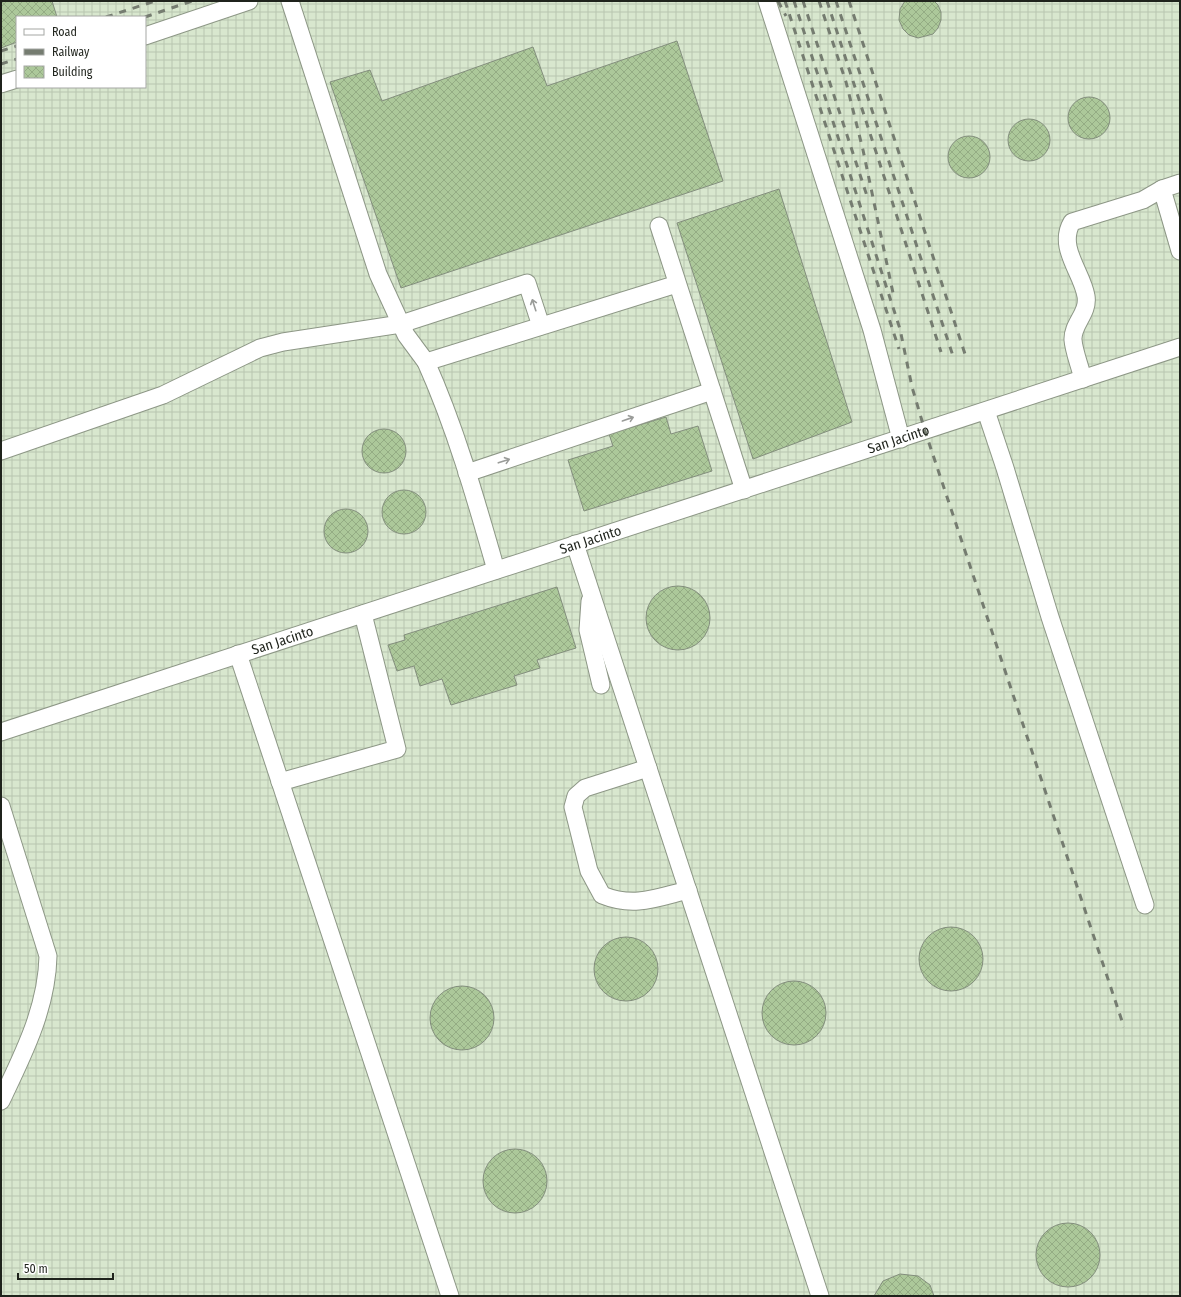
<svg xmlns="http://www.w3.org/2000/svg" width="1181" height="1297" viewBox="0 0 1181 1297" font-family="'Fira Sans Condensed',sans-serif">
  <defs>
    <pattern id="industrial-grid" width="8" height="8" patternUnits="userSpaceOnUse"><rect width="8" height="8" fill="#d8e7ce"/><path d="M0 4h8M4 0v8" fill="none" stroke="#b9c6b0"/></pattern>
    <pattern id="building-cross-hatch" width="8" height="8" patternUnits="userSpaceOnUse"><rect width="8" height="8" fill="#acc89a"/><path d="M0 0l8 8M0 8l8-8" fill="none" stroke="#94ac84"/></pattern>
  </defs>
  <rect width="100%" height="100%" fill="#e5f0de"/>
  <path fill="url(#industrial-grid)" fill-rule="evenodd" d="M1,1H1180V1296H1ZM17,17H145V87H17Z"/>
  <path fill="url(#building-cross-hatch)" stroke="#838e7d" d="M1,1H52L57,17H17V42L1,48Z
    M905,1H934L938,5L941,12V20L938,28L933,34L918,38L909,35L903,29L899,20L900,9Z
    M677,41L723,181L401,288L330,82L370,70L382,101L533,47L547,86Z
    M1068 118a21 21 0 1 1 42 0a21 21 0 1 1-42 0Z
    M1008 140a21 21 0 1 1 42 0a21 21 0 1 1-42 0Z
    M948 157a21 21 0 1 1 42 0a21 21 0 1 1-42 0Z
    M779,189L852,422L753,459L677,223Z
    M666,417L671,434L698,426L712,471L584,511L568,460L613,446L609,434Z
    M362 451a22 22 0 1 1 44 0a22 22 0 1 1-44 0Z
    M382 512a22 22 0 1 1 44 0a22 22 0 1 1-44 0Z
    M324 531a22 22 0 1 1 44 0a22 22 0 1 1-44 0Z
    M646 618a32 32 0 1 1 64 0a32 32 0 1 1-64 0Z
    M557,587L576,648L537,660L540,668L514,676L517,685L451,705L442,679L420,686L414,666L397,671L388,645L405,640L404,635Z
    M919 959a32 32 0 1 1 64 0a32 32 0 1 1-64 0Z
    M594 969a32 32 0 1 1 64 0a32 32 0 1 1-64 0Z
    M762 1013a32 32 0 1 1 64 0a32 32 0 1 1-64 0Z
    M430 1018a32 32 0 1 1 64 0a32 32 0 1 1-64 0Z
    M483 1181a32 32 0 1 1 64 0a32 32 0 1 1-64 0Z
    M1036 1255a32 32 0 1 1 64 0a32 32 0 1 1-64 0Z
    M900,1274L918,1276L930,1285L934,1296H874L883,1281Z"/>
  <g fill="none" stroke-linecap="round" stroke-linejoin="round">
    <defs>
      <g id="minor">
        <path d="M290,1L378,274L406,335L426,362"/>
        <path d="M767,1L872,330L901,439"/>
        <path d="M145,36L249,1"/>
        <path d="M1,84L17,79"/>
        <path d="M1180,183L1162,189L1180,251"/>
        <path d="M659,226L744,490"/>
        <path d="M1083,379C1080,366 1074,352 1073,340C1072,324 1089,313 1086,296C1082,272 1057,247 1072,222L1143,200L1162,189"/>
        <path d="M986,411L1005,468L1050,617L1145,905"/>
        <path d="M1,451L163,395L260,348L283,342L401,324L527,283L541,326"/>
        <path d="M467,473L712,391"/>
        <path d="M575,544L820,1296"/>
        <path d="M496,570C476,500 456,429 426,362L677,284"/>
        <path d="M590,601L588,630L601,685"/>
        <path d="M238,654L450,1296"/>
        <path id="s1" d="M1,732L1180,347"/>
        <path d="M648,768L585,788L576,796L573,807L589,871L602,895C634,908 656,898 688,890"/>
        <path d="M280,782L397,749L363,614"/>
        <path d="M1,806L48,956C47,1008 23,1055 1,1101"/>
      </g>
    </defs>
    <use href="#minor" stroke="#8d9786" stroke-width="19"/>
    <use href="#minor" stroke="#fff" stroke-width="17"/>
    <path stroke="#757c70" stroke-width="3" stroke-dasharray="7 7" stroke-linecap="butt" d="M778,1L786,16
      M785,1L899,349
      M794,1L900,329L912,387L925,431L1124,1027
      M803,1L868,199
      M819,1L846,82L863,150L893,293
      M827,1L941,352
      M836,1L954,359
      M849,1L965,354
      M106,17L155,1
      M145,17L192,1
      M1,51L17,46
      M1,64L17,59"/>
  </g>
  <defs><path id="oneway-shaft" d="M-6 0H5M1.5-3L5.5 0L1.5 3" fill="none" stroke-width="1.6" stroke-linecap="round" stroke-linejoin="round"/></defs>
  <g stroke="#9a9c99">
    <use href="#oneway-shaft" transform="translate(534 305) rotate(-108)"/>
    <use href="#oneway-shaft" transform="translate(628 419) rotate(-19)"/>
    <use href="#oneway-shaft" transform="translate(504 461) rotate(-18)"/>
  </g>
  <g text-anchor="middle" stroke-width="3" stroke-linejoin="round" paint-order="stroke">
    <g font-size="14" fill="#1f231c" stroke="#fff">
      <text dy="5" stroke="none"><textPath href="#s1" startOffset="944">San Jacinto</textPath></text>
      <text dy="5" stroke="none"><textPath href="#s1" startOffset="620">San Jacinto</textPath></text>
      <text dy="5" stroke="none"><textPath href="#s1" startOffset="296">San Jacinto</textPath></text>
    </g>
  </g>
  <rect width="1181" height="1297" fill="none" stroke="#1f231c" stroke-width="4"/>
  <rect x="16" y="16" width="130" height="72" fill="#ffffff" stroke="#a5a7a4"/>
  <rect x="24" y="29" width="20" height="6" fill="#ffffff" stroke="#a5a7a4"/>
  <text x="52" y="36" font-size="12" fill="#1f231c">Road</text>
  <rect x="24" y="49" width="20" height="6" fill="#757c70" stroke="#a5a7a4"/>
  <text x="52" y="56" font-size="12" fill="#1f231c">Railway</text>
  <rect x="24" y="66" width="20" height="12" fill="url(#building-cross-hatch)" stroke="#a5a7a4"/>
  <text x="52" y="76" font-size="12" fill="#1f231c">Building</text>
  <path d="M18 1273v6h95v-6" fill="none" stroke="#1f231c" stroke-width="2"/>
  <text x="24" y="1273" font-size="12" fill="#1f231c" stroke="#ffffff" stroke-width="3" paint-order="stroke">50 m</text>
</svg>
